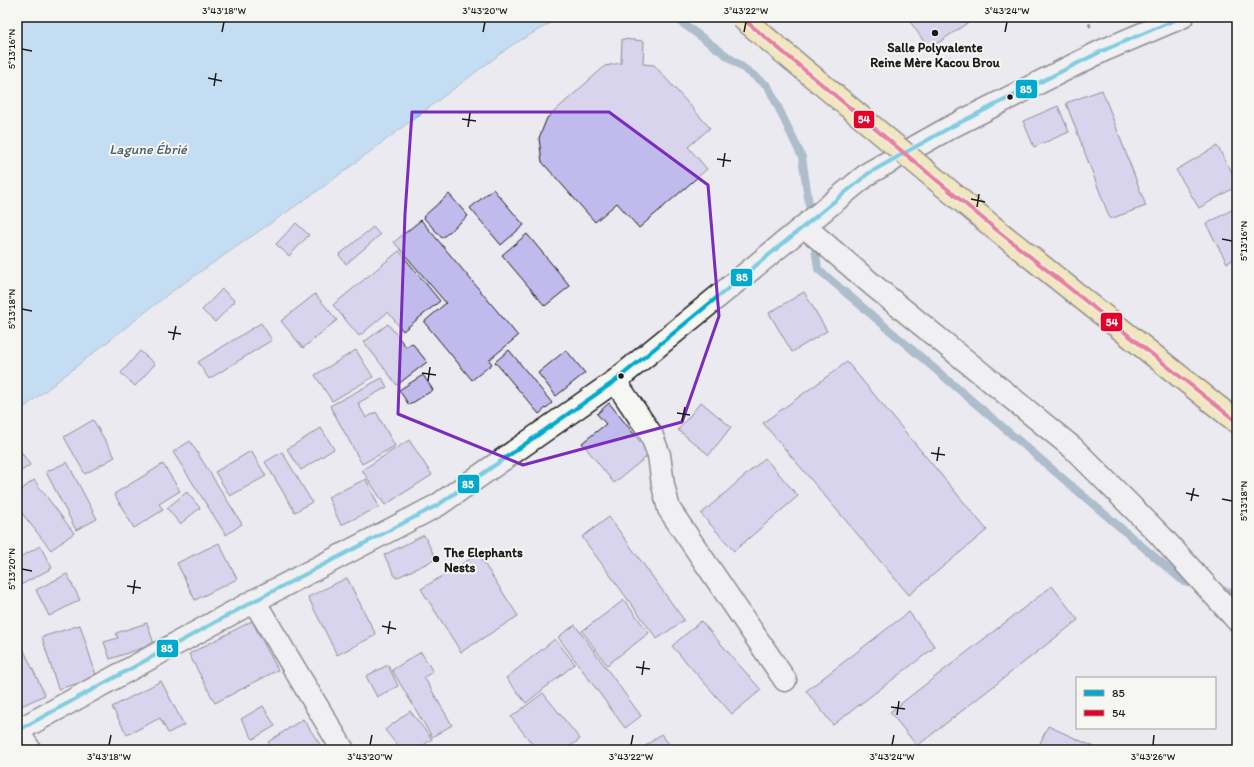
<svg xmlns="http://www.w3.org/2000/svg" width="1254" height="767" viewBox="0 0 1254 767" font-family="Itim,sans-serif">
  <rect width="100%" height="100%" fill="#ebeaf1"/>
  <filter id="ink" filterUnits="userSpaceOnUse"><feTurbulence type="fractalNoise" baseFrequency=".025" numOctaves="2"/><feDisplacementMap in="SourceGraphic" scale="8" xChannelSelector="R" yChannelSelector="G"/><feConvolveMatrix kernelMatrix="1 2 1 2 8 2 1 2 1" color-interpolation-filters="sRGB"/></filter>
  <g filter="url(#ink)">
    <path fill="#94cff4" stroke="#64879e" d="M17,17H561L512,45L323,187L171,292L17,413Z"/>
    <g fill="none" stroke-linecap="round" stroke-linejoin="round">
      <path stroke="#64879e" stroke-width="8" d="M674,17L768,86L802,157L811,218
        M814,240L818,269L1184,582L1199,585
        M1216,589L1237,594"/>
    </g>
    <path fill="#c0bbec" stroke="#1c1c1c" d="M907,17H976L929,49Z
      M622,39L644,41L643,64L654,65L710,128L688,147L707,169L639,228L617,203L595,222L542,162L539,138L547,118L605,66L621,63Z
      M1102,90L1146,206L1110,219L1066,103Z
      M1058,106L1069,132L1034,147L1023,121Z
      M1217,146L1237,181V186L1199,208L1176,170Z
      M493,189L524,225L501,245L470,208Z
      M449,194L468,216L442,238L423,217Z
      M1237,207V258L1227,263L1206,224Z
      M421,220L518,336L489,360L492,364L472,380L424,322L446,303L394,242Z
      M296,223L309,235L289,256L276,244Z
      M373,227L380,235L346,264L339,255Z
      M527,234L570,286L545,306L502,255Z
      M399,251L440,301L403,331L388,312L359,336L333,305Z
      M222,289L235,301L215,322L202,310Z
      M804,292L827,331L792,352L769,313Z
      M315,294L337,320L303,348L281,321Z
      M261,323L272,340L209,379L198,362Z
      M388,324L406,347L412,343L427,362L397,385L364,342Z
      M356,350L373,377L332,401L315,375Z
      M509,350L552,403L539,414L495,362Z
      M566,350L585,373L556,396L538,373Z
      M140,351L155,364L135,386L121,373Z
      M847,362L987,530L909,595L763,423Z
      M423,375L433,390L409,405L399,390Z
      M382,378L387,387L358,403L366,418L376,412L395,446L362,464L330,406Z
      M701,402L731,427L709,455L678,430Z
      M609,403L650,454L614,483L582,443L606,424L597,414Z
      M93,420L115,457L85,474L64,437Z
      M321,428L334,449L301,470L287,449Z
      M409,440L432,475L385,505L362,470Z
      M190,441L242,524L226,535L173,452Z
      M17,446L30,465L17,474Z
      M251,451L266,476L230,496L215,472Z
      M282,452L312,502L295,512L265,462Z
      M765,458L798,496L734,551L701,514Z
      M67,462L97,519L76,530L46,472Z
      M163,464L180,491L159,504L163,510L134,528L114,494Z
      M366,479L379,507L341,525L328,497Z
      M34,480L74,533L51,550L17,507V493Z
      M187,492L200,508L180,524L167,508Z
      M609,517L684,620L657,639L582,537Z
      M424,535L436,559L396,578L384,555Z
      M219,543L237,579L195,600L177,563Z
      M40,546L52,568L17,587V559Z
      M478,554L518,616L461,652L421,589Z
      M67,574L80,600L49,616L36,590Z
      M347,578L376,635L337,655L308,597Z
      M1052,586L1078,620L917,746L890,712Z
      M624,600L649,633L607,665L582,631Z
      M909,612L935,647L833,725L806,691Z
      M252,621L278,670L215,703L189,654Z
      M701,621L761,690L732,714L672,646Z
      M147,623L154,644L110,659L104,642L118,638L116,633Z
      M80,625L97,678L58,689L42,637Z
      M575,625L641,716L625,728L558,637Z
      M17,636L45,695L17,708Z
      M555,639L575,664L526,703L506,678Z
      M421,652L433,672L424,677L452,725L432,737L392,670Z
      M388,665L398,686L377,697L366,676Z
      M161,681L184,725L168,733L160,718L127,735L112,707Z
      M543,693L580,739L565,750H537L511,717Z
      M263,706L275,726L253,739L241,719Z
      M410,711L432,739L417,750H401L385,730Z
      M303,719L321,746L315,750H273L268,742Z
      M1048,726L1101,750H1037Z
      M661,734L674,750H640Z"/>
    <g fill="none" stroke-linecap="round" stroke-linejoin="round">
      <defs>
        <path id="street" d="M804,226L874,286L1073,448L1159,534L1237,620
          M615,381L651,434L659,455L663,485L669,509L785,680
          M254,601L343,750
          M17,731L254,601L438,505L615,381L869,173L949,128L1102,51L1182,17
          M17,731L30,750"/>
        <path id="highway" d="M993,227L1237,422"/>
      </defs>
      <use href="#street" stroke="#1c1c1c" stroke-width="25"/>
      <use href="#highway" stroke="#1c1c1c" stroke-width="25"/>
      <path stroke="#1c1c1c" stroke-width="2.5" stroke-dasharray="4 3" stroke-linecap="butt" d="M1086,17L1091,28"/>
      <use href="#street" stroke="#f6f6f2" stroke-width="22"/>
      <use href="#highway" stroke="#f8e281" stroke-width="22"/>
      <defs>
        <path id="highway-bridge" d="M741,17L993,227"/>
      </defs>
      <use href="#highway-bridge" stroke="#1c1c1c" stroke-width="25" stroke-linecap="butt"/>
      <use href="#highway-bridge" stroke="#f8e281" stroke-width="22"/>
      <defs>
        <path id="bus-1" d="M17,731L254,601L438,505L615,381L869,173L949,128L1102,51L1182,17"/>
        <path id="bus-2" d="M741,17L993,227L1237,422"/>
      </defs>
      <use href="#bus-1" stroke="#f6f6f2" stroke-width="7"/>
      <use href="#bus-2" stroke="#f6f6f2" stroke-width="7"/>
      <use href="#bus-1" stroke="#00a9ce" stroke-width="4"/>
      <use href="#bus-2" stroke="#e4002b" stroke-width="4"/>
    </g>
  </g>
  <path d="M0 0H1254V767H0ZM412,112H609L708,185L719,316L682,422L523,465L398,414L405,214Z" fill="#ebeaf1" fill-opacity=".55" fill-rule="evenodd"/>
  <path fill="none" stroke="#7b2cbf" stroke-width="3" stroke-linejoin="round" d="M412,112H609L708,185L719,316L682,422L523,465L398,414L405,214Z"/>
  <path fill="none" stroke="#1c1c1c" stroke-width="1.5" d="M222,32L224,22M483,32L485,22M744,32L746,22M1005,32L1007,22M22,49L32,51M208,78L222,81M214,86L216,73M462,119L476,121M468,127L470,113M717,159L731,161M723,167L725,153M971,199L985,202M977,207L979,194M1222,239L1232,241M22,309L32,311M168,332L181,334M173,340L176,326M422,373L436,375M428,381L430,367M677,413L690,415M682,421L685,407M931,453L945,455M937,461L939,447M1186,493L1199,496M1222,499L1232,501M1191,501L1194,488M22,569L32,571M127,586L141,588M133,594L135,580M382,626L396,629M388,634L390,621M636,667L650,669M642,675L644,661M891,707L905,709M897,715L899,701M109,745L111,735M370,745L372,735M631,745L633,735M892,745L894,735M1153,745L1154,735"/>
  <g fill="#1c1c1c" stroke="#f6f6f2" stroke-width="1.5">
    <circle cx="935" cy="33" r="4"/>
    <circle cx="1010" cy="97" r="3.5"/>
    <circle cx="621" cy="376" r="3.5"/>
    <circle cx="436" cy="559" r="4"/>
  </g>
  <g text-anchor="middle" stroke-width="4" stroke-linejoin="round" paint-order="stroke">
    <g font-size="13" font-weight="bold" fill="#1c1c1c" stroke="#f6f6f2">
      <text x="935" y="52">Salle Polyvalente<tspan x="935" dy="15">Reine Mère Kacou Brou</tspan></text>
      <text x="444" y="557" text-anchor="start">The Elephants<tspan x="444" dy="15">Nests</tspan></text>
    </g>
    <g font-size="14" font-style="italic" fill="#465b68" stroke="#f6f6f2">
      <text x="148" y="154">Lagune Ébrié</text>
    </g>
  </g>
  <g stroke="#f6f6f2" stroke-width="1.5">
    <rect x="1015" y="79" width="23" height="20" rx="4" fill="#00a9ce"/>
    <rect x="853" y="110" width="22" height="19" rx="4" fill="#e4002b"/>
    <rect x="730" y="268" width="23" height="19" rx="4" fill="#00a9ce"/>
    <rect x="1100" y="312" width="23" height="20" rx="4" fill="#e4002b"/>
    <rect x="457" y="474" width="23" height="20" rx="4" fill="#00a9ce"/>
    <rect x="156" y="639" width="23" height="19" rx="4" fill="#00a9ce"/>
  </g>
  <g font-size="11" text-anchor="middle" font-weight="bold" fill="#fff">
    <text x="1026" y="93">85</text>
    <text x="864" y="123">54</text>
    <text x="742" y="281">85</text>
    <text x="1112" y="326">54</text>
    <text x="468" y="488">85</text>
    <text x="167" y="652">85</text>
  </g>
  <rect width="1254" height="767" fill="none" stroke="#f6f6f2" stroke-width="44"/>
  <rect x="1076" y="677" width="140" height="52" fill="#f6f6f2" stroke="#9f9f9c"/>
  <rect x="1084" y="690" width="20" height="6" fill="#00a9ce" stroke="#9f9f9c"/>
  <text x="1112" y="697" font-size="12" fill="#1c1c1c">85</text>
  <rect x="1084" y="710" width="20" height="6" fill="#e4002b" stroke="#9f9f9c"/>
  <text x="1112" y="717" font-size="12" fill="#1c1c1c">54</text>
  <rect x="22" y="22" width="1210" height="723" fill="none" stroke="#1c1c1c" stroke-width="1.5"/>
  <g font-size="10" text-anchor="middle" fill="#1c1c1c">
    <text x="224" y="14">3°43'18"W</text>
    <text x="485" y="14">3°43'20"W</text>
    <text x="746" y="14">3°43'22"W</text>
    <text x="1007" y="14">3°43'24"W</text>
    <text transform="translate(11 49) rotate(-90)" y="4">5°13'16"N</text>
    <text transform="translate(1243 241) rotate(-90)" y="4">5°13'16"N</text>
    <text transform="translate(11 309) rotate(-90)" y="4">5°13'18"N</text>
    <text transform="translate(1243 501) rotate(-90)" y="4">5°13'18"N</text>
    <text transform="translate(11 569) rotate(-90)" y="4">5°13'20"N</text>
    <text x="109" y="760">3°43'18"W</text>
    <text x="370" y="760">3°43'20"W</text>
    <text x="631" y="760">3°43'22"W</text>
    <text x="892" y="760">3°43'24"W</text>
    <text x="1153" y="760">3°43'26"W</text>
  </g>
</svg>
